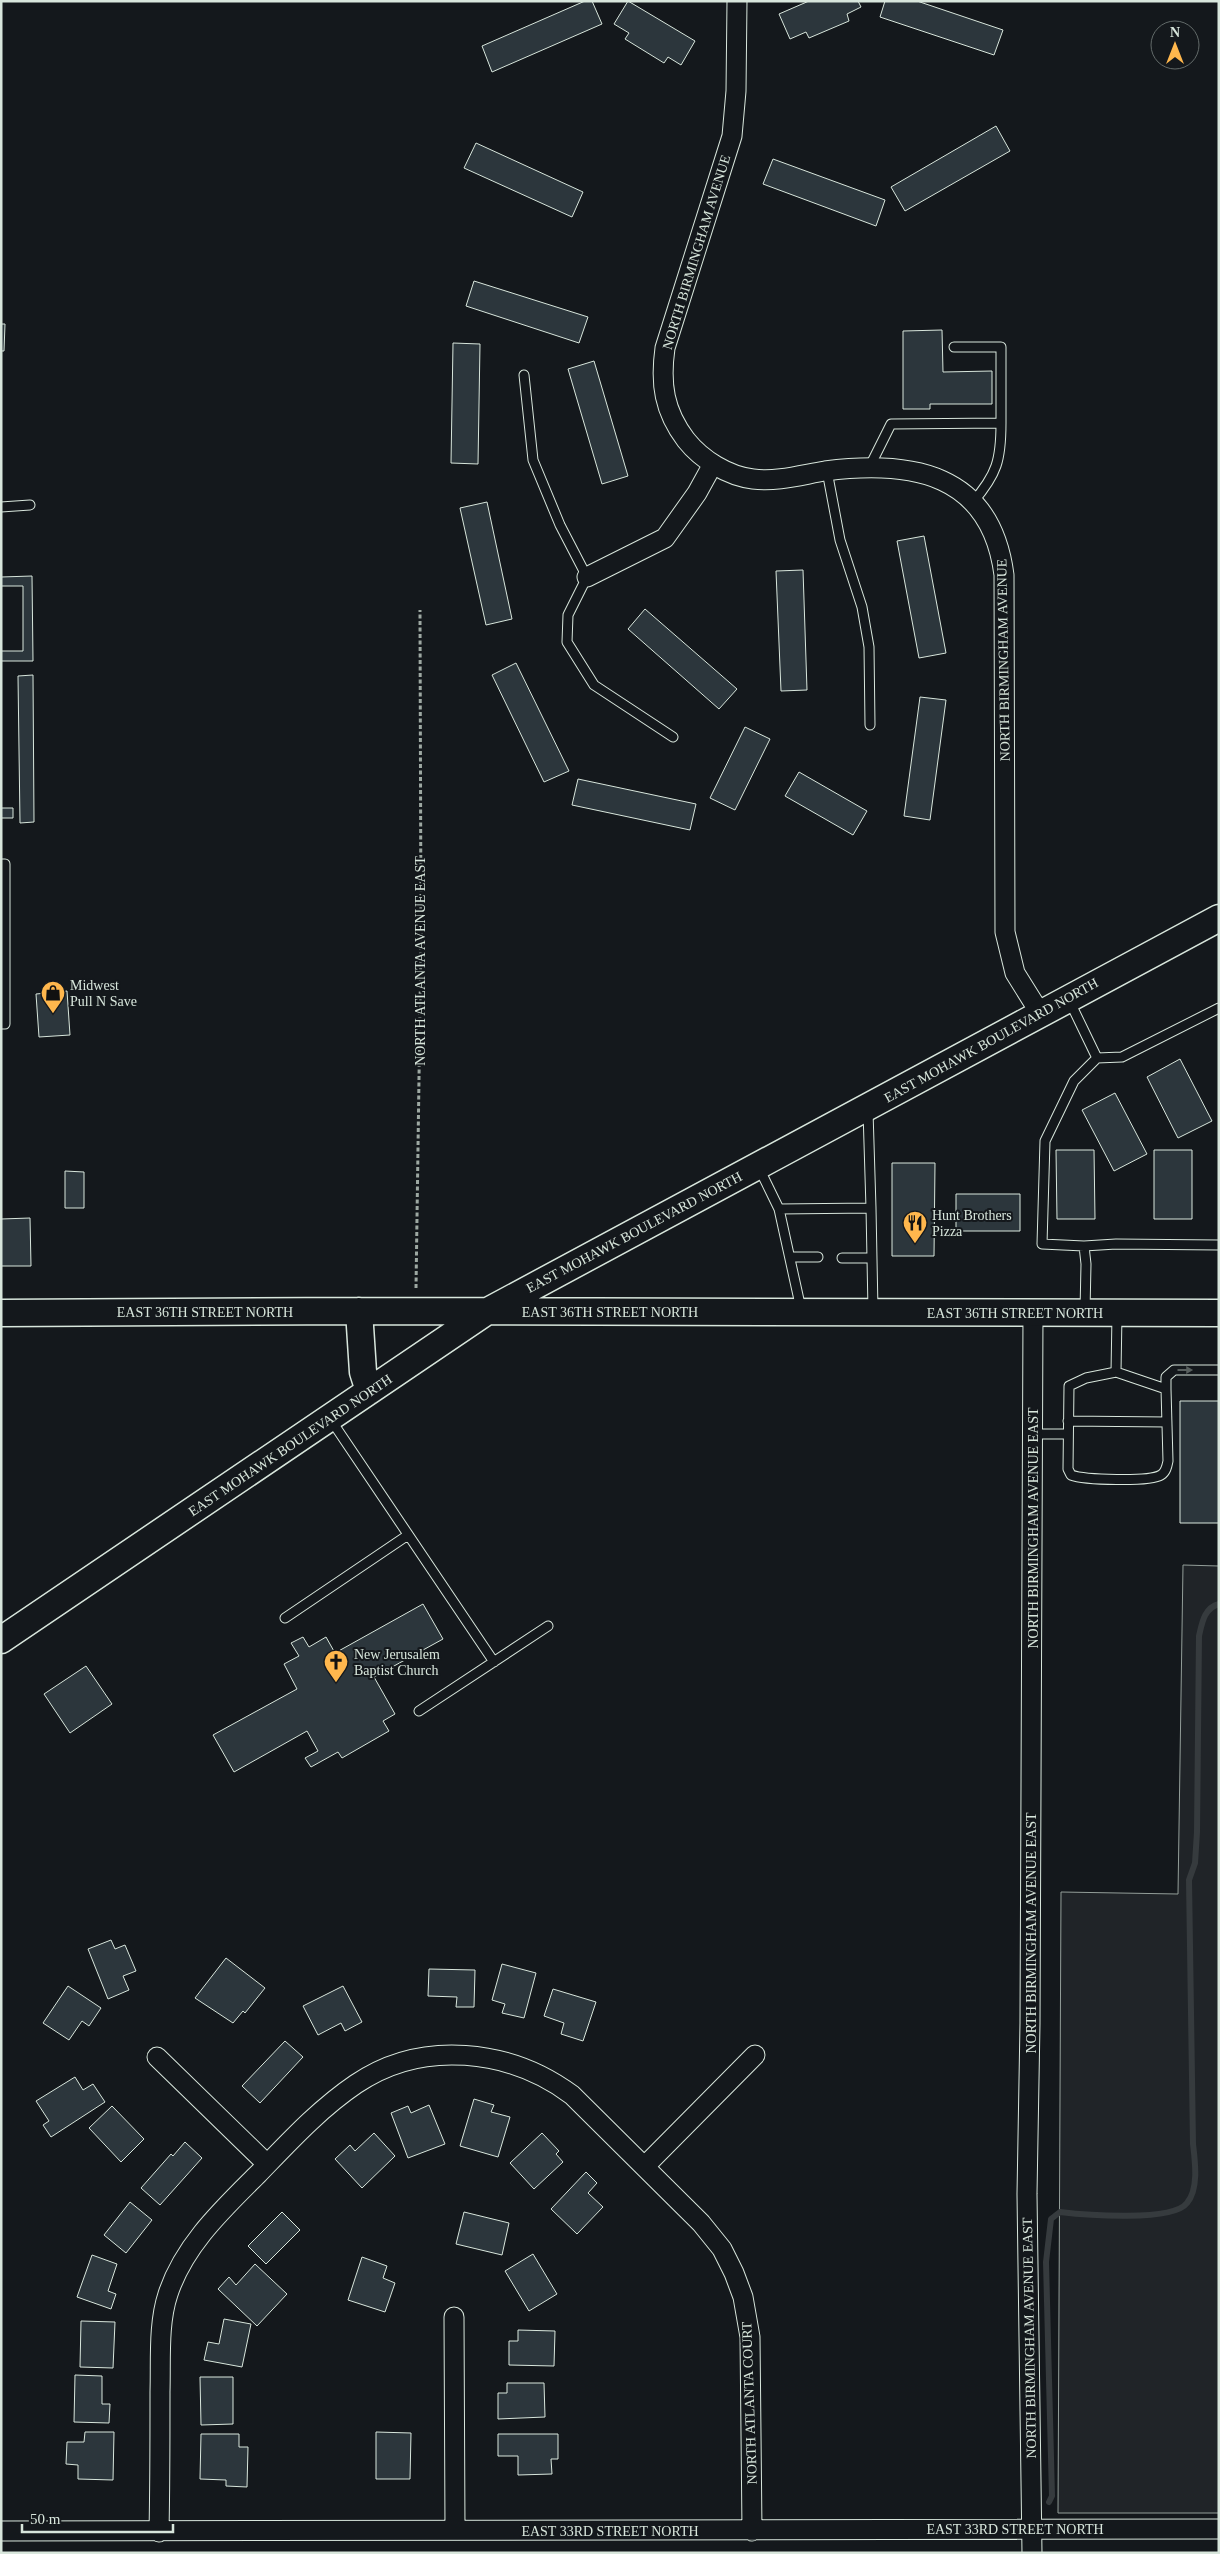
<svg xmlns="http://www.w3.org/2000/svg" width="1220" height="2554" viewBox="0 0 1220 2554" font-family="Georgia,serif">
  <rect width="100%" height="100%" fill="#14181c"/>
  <path fill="#202428" stroke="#939e99" d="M1183,1565L1219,1566V2513H1058L1061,1892L1178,1894Z"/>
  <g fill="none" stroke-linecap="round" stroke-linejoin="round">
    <path stroke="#363b3e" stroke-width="6" d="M1049,2502L1052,2496L1046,2262L1051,2219L1060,2212C1085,2215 1173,2222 1187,2203C1199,2189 1195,2161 1193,2144L1189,1880L1195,1863L1197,1832L1199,1636C1202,1623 1204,1608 1219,1604"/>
  </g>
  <path fill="#2c363c" stroke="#d8e6dc" d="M585,1H592L602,24L492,72L482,46Z
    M628,1L695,41L681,65L668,57L664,63L625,39L629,33L614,24Z
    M809,1H858L861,7L847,14L849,21L809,38L806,32L790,39L779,14Z
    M885,1H917L1003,30L994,55L880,17Z
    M996,126L1010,151L905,211L891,187Z
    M476,143L583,192L572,217L464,168Z
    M773,159L885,200L876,226L763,184Z
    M474,281L588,317L579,343L466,306Z
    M1,324H5L4,351H1Z
    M942,330L943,372L992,371V404H930V409H903V331Z
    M453,343L480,344L478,464L451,463Z
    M594,361L628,476L602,484L568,369Z
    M487,502L512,619L486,625L460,508Z
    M924,536L946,653L919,658L897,541Z
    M803,570L807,690L781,691L776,571Z
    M32,576L33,661H1V651H23V586H1V577Z
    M645,609L737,689L719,709L628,629Z
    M516,663L569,771L544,782L492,675Z
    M33,675L34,822L20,823L18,676Z
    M920,697L946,700L930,820L904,816Z
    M745,727L770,739L735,810L710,798Z
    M799,772L867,811L853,835L785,796Z
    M578,779L696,804L690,830L572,805Z
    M1,808H13V818H1Z
    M67,991L70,1035L39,1037L36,994Z
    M1180,1059L1212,1121L1178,1138L1147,1077Z
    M1115,1093L1147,1154L1114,1171L1082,1110Z
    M1056,1150H1094L1095,1219H1057Z
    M1154,1150H1192V1219H1154Z
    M892,1163H935L934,1256H892Z
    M65,1171L84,1172V1208H65Z
    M956,1194H1020V1231H956Z
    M30,1218L31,1266H1V1219Z
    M1180,1401H1219V1523H1180Z
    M423,1604L443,1639L374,1677L395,1714L383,1721L389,1731L342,1758L338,1752L311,1767L305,1758L318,1751L307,1731L234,1772L213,1735L297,1689L284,1664L299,1656L291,1643L303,1637L309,1647L326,1637L335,1653Z
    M86,1666L112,1704L70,1733L44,1694Z
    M111,1940L115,1949L125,1945L136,1971L123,1976L129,1990L108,1999L88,1949Z
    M226,1958L265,1988L245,2013L243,2011L233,2023L195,1998Z
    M502,1964L536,1973L524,2018L502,2013L505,2004L492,2000Z
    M429,1969L475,1970L474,2007H456L457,1997L428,1996Z
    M68,1986L101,2008L89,2026L82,2021L69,2040L43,2023Z
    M343,1986L362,2022L345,2031L341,2023L318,2035L303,2006Z
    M553,1989L596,2002L583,2041L561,2034L564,2023L544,2016Z
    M285,2041L303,2057L260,2103L242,2086Z
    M75,2077L83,2090L93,2084L105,2102L51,2137L43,2125L49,2121L36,2101Z
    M474,2099L494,2105L491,2112L510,2117L498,2157L460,2146Z
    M429,2105L445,2144L408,2158L391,2113L408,2106L411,2113Z
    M112,2106L144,2139L121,2162L89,2128Z
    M374,2133L395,2156L362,2188L335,2159L350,2145L355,2151Z
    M542,2133L559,2151L556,2154L563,2162L534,2189L510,2163Z
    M185,2142L202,2158L160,2205L141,2188L171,2154L173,2156Z
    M586,2172L597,2183L588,2193L603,2207L577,2234L551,2209Z
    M130,2202L152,2220L126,2253L104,2235Z
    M282,2212L300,2230L266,2264L248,2246Z
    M464,2212L509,2223L502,2255L456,2244Z
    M533,2254L557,2294L529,2311L505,2271Z
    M92,2255L117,2264L108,2291L116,2294L111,2309L77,2297Z
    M362,2257L387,2266L383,2278L395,2283L385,2312L348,2300Z
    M255,2264L287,2294L257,2326L218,2289L229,2277L236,2285Z
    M224,2319L251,2324L242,2367L204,2360L208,2342L219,2344Z
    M81,2321L115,2322L113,2368L80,2367Z
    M518,2330L555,2331L554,2366L509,2365V2341H518Z
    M75,2375L102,2376V2404H110L109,2423L74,2422Z
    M200,2377H233V2424L201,2425Z
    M507,2383H544L545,2417L498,2419V2393H507Z
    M85,2432H114L113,2480L78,2479V2465L66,2464L67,2442H84Z
    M376,2432L411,2433L410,2479H376Z
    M201,2434H239V2447H248L247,2487L226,2486V2480L200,2479Z
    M498,2434H558V2459H551L552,2474L518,2475V2456H498Z"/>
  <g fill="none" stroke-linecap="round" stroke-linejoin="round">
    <defs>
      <path id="lane" d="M954,347H1001V423
        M524,375L533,460L560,525L587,577L568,615L567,642L594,685L673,737
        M869,468L891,424L1001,423C1001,460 997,474 973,502
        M827,471L840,540L862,607L869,647L870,725
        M1,507L30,505
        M1,864H5V1024H1
        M1069,1000L1097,1058L1122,1057L1219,1008
        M868,1111L871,1208
        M759,1168L779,1209L871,1208L873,1310
        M779,1209L801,1309
        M1084,1246L1042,1244L1045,1141L1074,1081L1097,1058
        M790,1257H818
        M842,1258H872
        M1085,1311L1086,1264L1084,1246L1116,1244L1219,1245
        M1116,1372L1166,1389L1168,1461C1167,1466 1166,1472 1161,1475C1150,1482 1084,1480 1071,1475L1068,1469L1069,1386L1086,1378Z
        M1116,1372L1117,1315
        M1166,1389V1377L1174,1370H1219
        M331,1420L494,1662
        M1068,1421L1167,1422
        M1034,1434H1068
        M285,1618L408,1535
        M419,1711L548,1626"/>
      <path id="street" d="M737,1L736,91L732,136L665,348C660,384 664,411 686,440C702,460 728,476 753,479C777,482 801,475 825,471C912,460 991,473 1004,575L1005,932L1015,973L1040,1013
        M587,577L665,538L697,493L713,464
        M157,2057L267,2164
        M645,2166L755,2055
        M454,2317L455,2530
        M1,2531L1219,2529
        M159,2532C160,2485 160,2438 160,2392C161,2360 158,2324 168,2294C184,2245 223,2209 258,2174C288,2143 319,2109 356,2084C422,2039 510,2049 572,2095L701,2223L722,2249L734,2273L743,2297L750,2337L752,2531
        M1032,2553L1027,2194L1030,2023L1033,1313"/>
      <path id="secondary" d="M359,1311L363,1372L369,1391
        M1,1313L359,1311L1219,1313
        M1,1640L486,1312L1219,918"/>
    </defs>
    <use href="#lane" stroke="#d8e6dc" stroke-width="11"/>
    <use href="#street" stroke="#d8e6dc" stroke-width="21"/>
    <use href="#secondary" stroke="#d8e6dc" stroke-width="29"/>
    <path stroke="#9da8a2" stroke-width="3" stroke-dasharray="4 2.5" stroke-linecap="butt" d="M416,1288L421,938L420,610"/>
    <use href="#lane" stroke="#14181c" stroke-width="9"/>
    <use href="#street" stroke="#14181c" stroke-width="19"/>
    <use href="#secondary" stroke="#14181c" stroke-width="26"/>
  </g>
  <defs><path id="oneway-solid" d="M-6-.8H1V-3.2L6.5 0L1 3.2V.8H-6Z" transform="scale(1.25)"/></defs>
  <use fill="#59605f" href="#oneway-solid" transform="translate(1185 1370)"/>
  <defs>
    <symbol id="shop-pin" viewBox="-11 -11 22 30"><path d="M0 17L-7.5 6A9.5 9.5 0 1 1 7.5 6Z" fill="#ffb74d" stroke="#14181c"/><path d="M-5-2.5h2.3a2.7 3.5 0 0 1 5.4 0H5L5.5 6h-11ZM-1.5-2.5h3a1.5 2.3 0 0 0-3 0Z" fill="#111"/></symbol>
    <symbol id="restaurant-pin" viewBox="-11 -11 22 30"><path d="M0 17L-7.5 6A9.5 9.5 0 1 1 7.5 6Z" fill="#ffb74d" stroke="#14181c"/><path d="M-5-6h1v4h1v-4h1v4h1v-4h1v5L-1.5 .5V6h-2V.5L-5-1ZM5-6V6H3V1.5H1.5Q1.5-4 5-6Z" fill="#111"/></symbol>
    <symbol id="church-pin" viewBox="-11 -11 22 30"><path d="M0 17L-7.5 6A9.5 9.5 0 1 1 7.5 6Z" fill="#ffb74d" stroke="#14181c"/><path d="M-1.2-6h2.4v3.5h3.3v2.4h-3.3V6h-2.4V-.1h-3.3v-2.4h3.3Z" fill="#111"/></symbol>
  </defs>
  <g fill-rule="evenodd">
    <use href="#shop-pin" x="39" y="979" width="28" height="38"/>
    <use href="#restaurant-pin" x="901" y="1209" width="28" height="38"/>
    <use href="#church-pin" x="322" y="1648" width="28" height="38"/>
  </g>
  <g text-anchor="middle" stroke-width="4" stroke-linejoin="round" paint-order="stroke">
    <g font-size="14" fill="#d8e6dc" stroke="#14181c">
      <text transform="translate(696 252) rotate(-73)" y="5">NORTH BIRMINGHAM AVENUE</text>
      <text transform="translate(1003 660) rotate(-91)" y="5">NORTH BIRMINGHAM AVENUE</text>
      <text transform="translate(420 961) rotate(-90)" y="5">NORTH ATLANTA AVENUE EAST</text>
      <text transform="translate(991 1040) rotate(-29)" y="5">EAST MOHAWK BOULEVARD NORTH</text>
      <text transform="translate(634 1232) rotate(-28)" y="5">EAST MOHAWK BOULEVARD NORTH</text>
      <text x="205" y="1317">EAST 36TH STREET NORTH</text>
      <text x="610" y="1317">EAST 36TH STREET NORTH</text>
      <text x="1015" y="1318">EAST 36TH STREET NORTH</text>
      <text transform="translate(290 1445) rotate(-34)" y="5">EAST MOHAWK BOULEVARD NORTH</text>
      <text transform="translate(1033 1528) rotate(-90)" y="5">NORTH BIRMINGHAM AVENUE EAST</text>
      <text transform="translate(1031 1933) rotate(-90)" y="5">NORTH BIRMINGHAM AVENUE EAST</text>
      <text transform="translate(1029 2338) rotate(-91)" y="5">NORTH BIRMINGHAM AVENUE EAST</text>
      <text transform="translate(749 2403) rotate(-92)" y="5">NORTH ATLANTA COURT</text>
      <text x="1015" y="2534">EAST 33RD STREET NORTH</text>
      <text x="610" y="2536">EAST 33RD STREET NORTH</text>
    </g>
    <g font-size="14" fill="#d8e6dc" stroke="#14181c" text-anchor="start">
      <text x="70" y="990">Midwest<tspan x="70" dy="16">Pull N Save</tspan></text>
      <text x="932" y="1220">Hunt Brothers<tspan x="932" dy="16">Pizza</tspan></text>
      <text x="354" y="1659">New Jerusalem<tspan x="354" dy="16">Baptist Church</tspan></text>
    </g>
  </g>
  <rect width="1220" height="2554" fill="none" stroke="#d8e6dc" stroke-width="5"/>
  <g transform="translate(1175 45)"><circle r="24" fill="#14181c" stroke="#626a69"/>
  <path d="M0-4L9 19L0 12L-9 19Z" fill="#ffb74d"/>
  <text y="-8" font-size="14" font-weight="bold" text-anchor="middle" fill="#d8e6dc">N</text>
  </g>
  <path d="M22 2524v8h151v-8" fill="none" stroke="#d8e6dc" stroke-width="2.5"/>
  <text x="30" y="2524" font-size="15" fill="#d8e6dc" stroke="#14181c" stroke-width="4" paint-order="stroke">50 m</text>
</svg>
